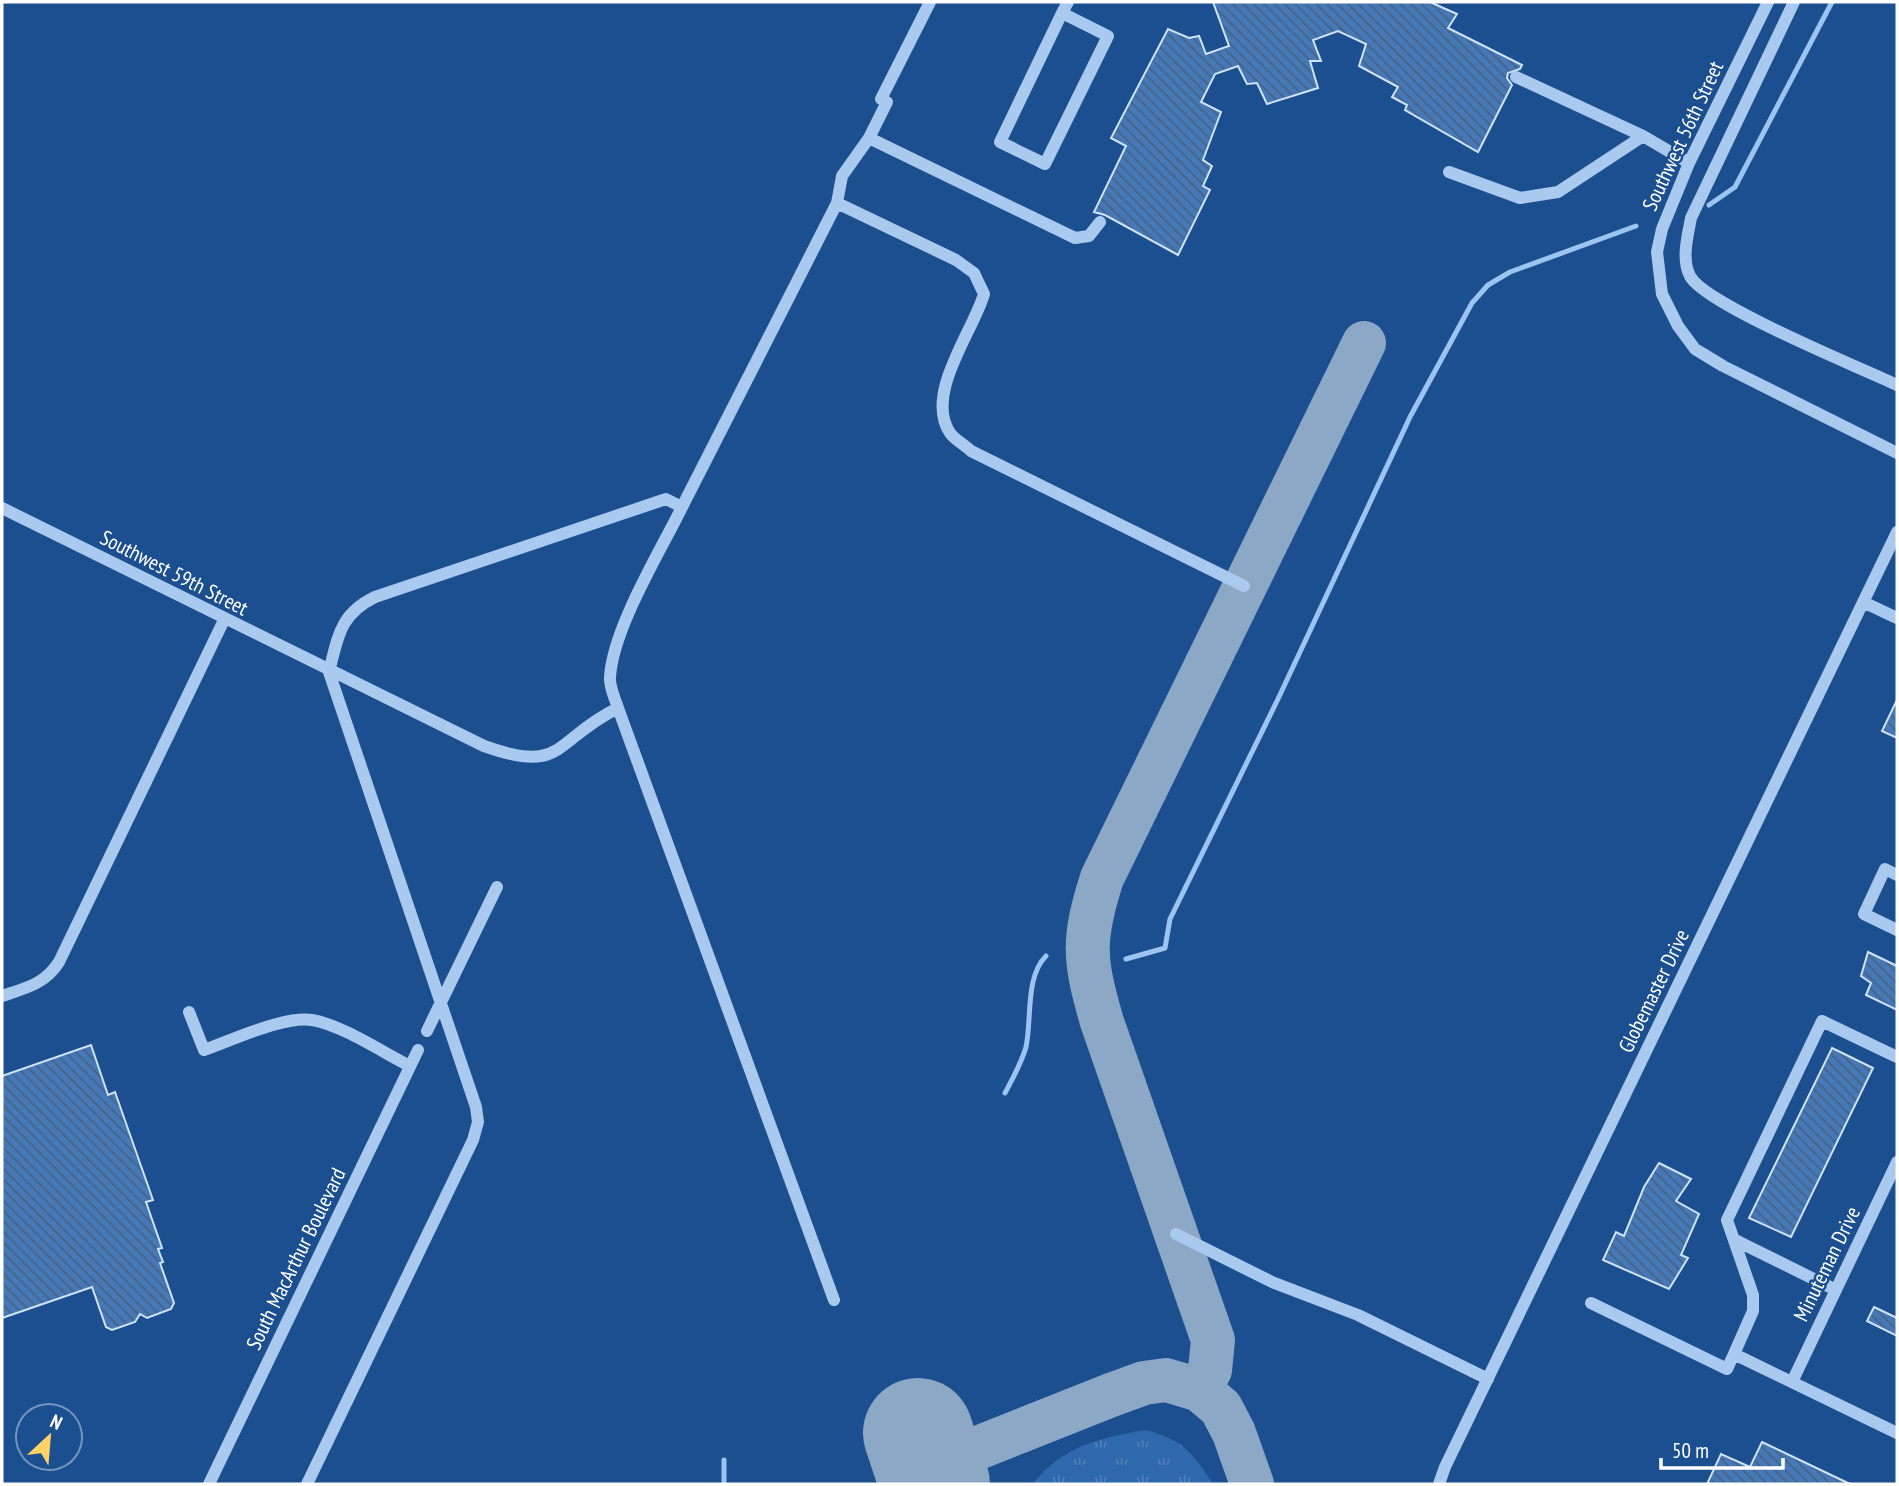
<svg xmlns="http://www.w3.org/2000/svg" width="1899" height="1486" viewBox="0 0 1899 1486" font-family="'PT Sans Narrow',sans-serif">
  <defs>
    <pattern id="grass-tufts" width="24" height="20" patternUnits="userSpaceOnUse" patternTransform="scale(1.75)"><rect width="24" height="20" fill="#2e69ad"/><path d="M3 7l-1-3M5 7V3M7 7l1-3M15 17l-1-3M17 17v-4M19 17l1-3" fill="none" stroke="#4d80b9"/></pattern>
    <pattern id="building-back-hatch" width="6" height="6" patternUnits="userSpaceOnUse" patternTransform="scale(1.75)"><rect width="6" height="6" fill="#4478b7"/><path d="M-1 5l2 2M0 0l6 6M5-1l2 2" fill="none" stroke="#486282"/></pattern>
  </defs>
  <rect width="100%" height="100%" fill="#1b4f8f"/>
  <path fill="url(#grass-tufts)" d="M1146,1430C1183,1440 1193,1453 1213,1484H1033C1060,1447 1102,1437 1146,1430Z"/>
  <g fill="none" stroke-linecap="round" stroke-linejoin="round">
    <path stroke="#9cc4f0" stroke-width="5" d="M1709,205L1735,187L1832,2
      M1126,959L1165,948L1170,919L1278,699L1410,417L1472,303L1488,285L1510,272L1636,226
      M1005,1093C1013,1078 1021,1064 1026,1047C1032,1019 1025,977 1046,956
      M724,1460V1484"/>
    <path stroke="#8da7c7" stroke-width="44" d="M1200,1390L1210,1370L1213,1340L1102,1022C1084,960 1082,940 1102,878L1364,343
      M930,1467L1111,1395L1144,1383L1166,1380L1200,1390L1221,1408L1234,1433L1252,1484"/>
    <path stroke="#8da7c7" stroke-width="110" d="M918,1433L935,1484"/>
  </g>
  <path fill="url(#building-back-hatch)" stroke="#cfe3fa" stroke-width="2" d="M1213,2H1430L1457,14L1448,28L1522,65L1520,69L1508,73L1507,78L1512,85L1478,152L1405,110L1407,105L1392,97L1398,87L1359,66L1366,44L1338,31L1313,40L1321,61H1310L1318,88L1267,104L1257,83L1247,84L1238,66L1215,74L1201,102L1221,112L1203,160L1212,166L1203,186L1210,190L1178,255L1105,215L1094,212L1126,146L1111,138L1168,29L1189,38L1199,36L1206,54L1229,46Z
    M1897,700V738L1882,731Z
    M1868,952L1897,966V1010L1866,995L1871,983L1861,976Z
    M91,1045L108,1095L115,1092L153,1200L146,1202L162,1248L158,1249L163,1262L160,1263L174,1303L171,1309L147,1318L140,1314L135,1322L112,1330L106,1327L92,1287L2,1318V1076Z
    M1832,1048L1873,1068L1791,1237L1749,1218Z
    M1659,1163L1691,1179L1676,1201L1699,1214L1681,1255L1688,1258L1669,1289L1603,1260L1616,1232L1624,1236L1644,1187Z
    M1874,1307L1897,1318V1336L1867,1321Z
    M1762,1442L1850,1484H1707L1721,1454L1750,1467Z"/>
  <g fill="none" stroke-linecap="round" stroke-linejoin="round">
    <path stroke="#a9c9ee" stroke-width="12" d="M1768,2L1689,163L1662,229L1657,252L1662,294L1678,326L1695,349L1723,366L1897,453
      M1794,2L1691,218C1688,235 1681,259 1690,276C1704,304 1861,368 1897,385
      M1062,13L1108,36L1045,164L1000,142L1062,13L1068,2
      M1516,77L1643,136L1689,163
      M881,99L930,2
      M869,138L1075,238L1089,236L1100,222
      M1449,172L1520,198L1558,192L1643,136
      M837,203L956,260L974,273L984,294C973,332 924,394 950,433C955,440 965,445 971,451L1244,586
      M2,508L484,746C565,775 553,740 618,708C615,699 609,686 610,677C613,628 660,552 682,507
      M1863,602L1897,618
      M618,708L834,1300
      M1897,875L1885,869L1864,914L1897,930
      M2,996C26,988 45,984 59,962L224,620
      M189,1012L204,1050C233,1040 282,1016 312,1020C342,1025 382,1052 410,1066
      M427,1031L497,887
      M1176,1234L1272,1282L1358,1315L1488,1379
      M1735,1240L1836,1290
      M1591,1303L1727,1369L1734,1354L1897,1433
      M1734,1354L1753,1311V1295L1727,1220L1822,1021L1897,1057
      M1792,1382L1897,1162
      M209,1484L418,1050
      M307,1484L473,1140L478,1122L476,1107L329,672C338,636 340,614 375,597L666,499L682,507L837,203L842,176L869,138L887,102
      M1439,1484L1445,1467L1897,532"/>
  </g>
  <g text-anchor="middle" stroke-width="5" stroke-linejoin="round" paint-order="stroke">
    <g font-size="21" fill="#fff" stroke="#1b4f8f">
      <text transform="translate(1683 136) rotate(-65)" y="7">Southwest 56th Street</text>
      <text transform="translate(174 573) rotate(27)" y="7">Southwest 59th Street</text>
      <text transform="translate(1654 991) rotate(-64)" y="7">Globemaster Drive</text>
      <text transform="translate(296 1259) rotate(-64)" y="7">South MacArthur Boulevard</text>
      <text transform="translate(1827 1264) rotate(-64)" y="7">Minuteman Drive</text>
    </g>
  </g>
  <rect width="1899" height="1486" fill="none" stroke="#ffffff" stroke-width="7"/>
  <g transform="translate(49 1437) rotate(26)"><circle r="33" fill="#1b4f8f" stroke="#7695bc" stroke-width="2"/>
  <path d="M0-5L12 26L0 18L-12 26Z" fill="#ffd166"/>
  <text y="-10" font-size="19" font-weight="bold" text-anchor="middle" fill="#ffffff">N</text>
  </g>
  <path d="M1661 1458v10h122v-10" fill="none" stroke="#ffffff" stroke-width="3.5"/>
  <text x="1672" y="1458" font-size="21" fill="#ffffff" stroke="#1b4f8f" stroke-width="5" paint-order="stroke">50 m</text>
</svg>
